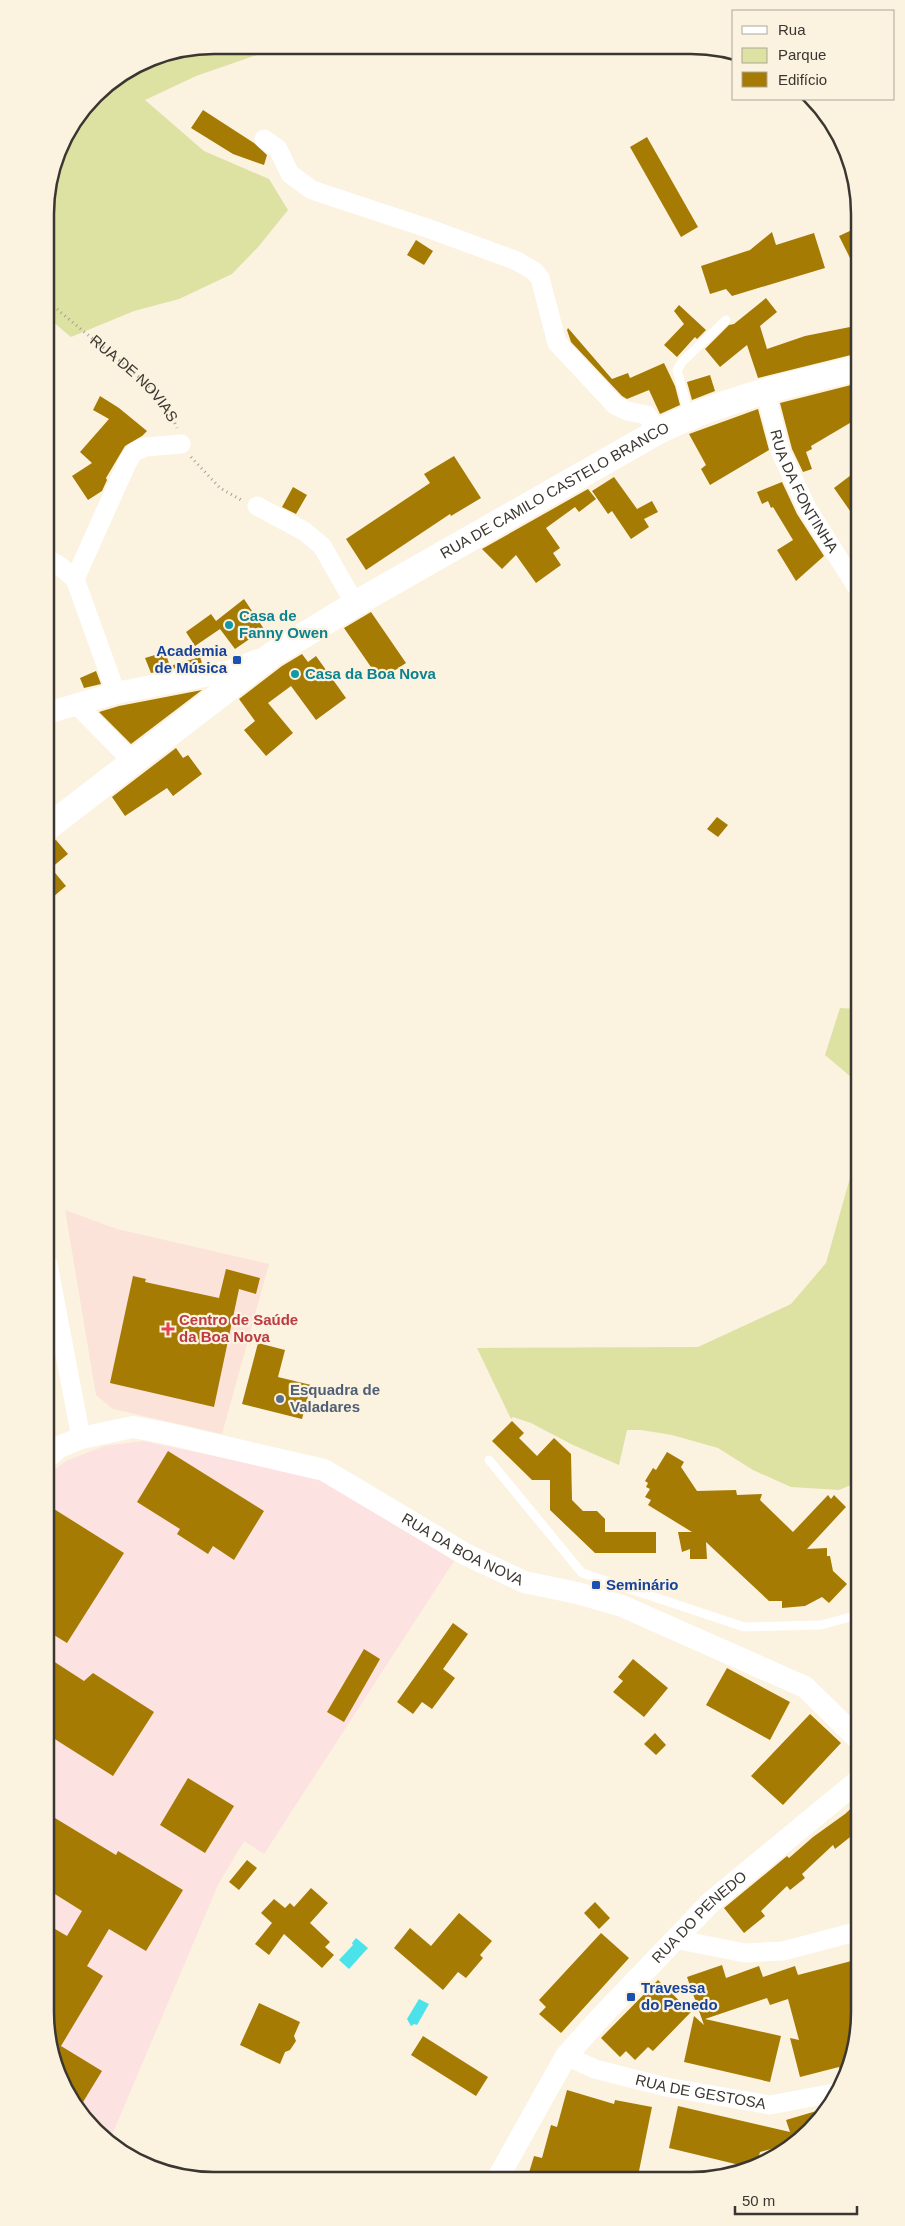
<svg xmlns="http://www.w3.org/2000/svg" width="905" height="2226" viewBox="0 0 905 2226" font-family="Helvetica,sans-serif">
  <rect width="100%" height="100%" fill="#fbf2e0"/>
  <path fill="#fde2e2" d="M143,1441L323,1479L454,1561L264,1854L244,1841L218,1885L109,2142L94,2132L51,2056L49,1474L66,1461L104,1446Z"/>
  <path fill="#fce3da" d="M65,1210L117,1229L269,1264L222,1434L113,1409L96,1395Z"/>
  <path fill="#dde2a3" d="M213,45H286L196,76L145,100L204,151L269,179L288,210L259,246L232,274L179,299L134,311L71,337L46,316L45,202L62,139L102,87L149,58Z
    M840,1008L857,1009V1082L825,1055Z
    M857,1153L858,1482L839,1490L791,1487L753,1470L718,1448L672,1435L641,1430H627L619,1465L573,1445L531,1423L513,1417L511,1419L477,1348L698,1347L791,1304L826,1263Z"/>
  <path fill="#4be2ea" d="M356,1938L368,1948L349,1969L339,1960L353,1945L352,1943Z
    M419,1999L429,2004L417,2025L414,2024L411,2026L407,2019Z"/>
  <path fill="#a57b04" d="M203,110L254,143L267,155L264,165L233,154L191,128Z
    M647,137L698,227L681,237L630,147Z
    M854,229L855,238V268L839,236Z
    M772,232L776,245L814,233L825,268L732,296L726,289L710,294L701,266L750,250Z
    M416,240L433,251L424,265L407,255Z
    M766,298L777,312L760,326L767,349L805,336L855,326V354L758,378L747,345L720,367L705,349L729,325L734,324Z
    M679,305L706,330L697,339L695,337L677,357L664,345L684,324L674,311Z
    M568,328L612,379L628,373L630,378L664,363L675,386L680,405L660,414L649,390L627,399L622,396L571,342L567,330Z
    M710,375L715,391L692,400L687,382Z
    M855,384V420L811,446L812,449L806,452L812,469L803,472L792,449L780,403Z
    M100,396L119,408L147,431L142,436L125,446L106,478L107,480L102,491L88,500L72,476L92,463L80,452L109,419L93,410Z
    M758,409L769,450L710,485L701,469L706,465L689,434Z
    M454,456L481,498L451,516L450,514L366,570L346,539L430,483L424,474Z
    M855,472V518L834,488Z
    M614,477L637,509L652,501L658,512L644,519L649,527L631,539L612,511L608,514L592,491Z
    M782,482L797,514L824,556L796,581L777,550L793,540L773,507L771,508L768,501L762,504L757,492Z
    M293,487L307,495L296,514L282,507Z
    M588,489L596,499L579,512L575,507L546,528L560,548L553,553L561,565L536,583L516,555L502,569L482,549Z
    M244,599L264,629L235,649L220,629L195,646L186,632L211,614L216,621Z
    M371,612L406,663L380,680L344,628Z
    M165,652L170,666L200,657L202,663L151,673L145,658Z
    M302,654L308,662L316,656L346,698L316,720L291,686L268,703L293,733L266,756L244,730L255,721L239,699L282,666Z
    M96,671L101,684L84,688L80,678Z
    M202,690L131,744L99,712L119,706Z
    M176,748L183,758L188,755L202,774L173,796L167,788L125,816L112,797Z
    M717,817L728,825L718,837L707,829Z
    M56,840L68,854L51,868L66,886L47,902V843Z
    M226,1269L260,1278L256,1294L239,1289L214,1407L110,1383L133,1276L146,1279L145,1282L219,1298Z
    M258,1343L285,1350L278,1377L311,1385L302,1419L242,1404Z
    M512,1421L524,1433L519,1438L537,1456L554,1438L571,1454L572,1500L583,1511H597L605,1519V1532H656V1553H595L550,1510V1480H532L492,1441Z
    M168,1451L264,1511L234,1560L213,1546L208,1554L177,1534L180,1529L137,1502Z
    M667,1452L684,1462L681,1467L697,1491L736,1490L737,1495L762,1494L760,1500L793,1532L828,1495L831,1499L834,1495L846,1507L807,1549L827,1548V1556H830L833,1571L847,1584L829,1603L822,1597L805,1606L782,1608V1601H769L706,1542L707,1559H690V1549L682,1552L678,1532H692L648,1505L651,1500L645,1497L650,1489L646,1487L648,1483L645,1481L653,1468L656,1470Z
    M54,1509L124,1553L67,1643L49,1632V1517Z
    M453,1623L468,1634L443,1669L455,1678L432,1709L422,1702L413,1714L397,1702Z
    M364,1649L380,1659L344,1722L327,1712Z
    M50,1659L84,1681L93,1673L154,1712L113,1776L50,1736Z
    M633,1659L668,1688L644,1717L613,1692L623,1681L618,1677Z
    M727,1668L790,1702L770,1740L706,1705Z
    M810,1714L841,1743L783,1805L751,1776Z
    M655,1733L666,1745L656,1755L644,1744Z
    M188,1778L234,1806L205,1853L160,1825Z
    M859,1801V1830L835,1849L833,1845L802,1874L805,1878L790,1890L787,1886L761,1911L765,1916L744,1933L724,1908L787,1856L789,1858L813,1837L845,1814Z
    M50,1815L116,1855L118,1851L183,1890L146,1951L109,1929L87,1966L103,1976L61,2046L102,2071L80,2107L51,2056L50,1926L67,1936L82,1911L50,1891Z
    M247,1860L257,1868L239,1890L229,1882Z
    M311,1888L328,1903L310,1923L330,1942L325,1947L334,1955L322,1968L284,1934L269,1955L255,1944L272,1923L261,1913L274,1899L285,1908L290,1903L294,1907Z
    M595,1902L610,1918L599,1929L584,1913Z
    M459,1913L492,1941L480,1955L483,1958L466,1978L458,1972L443,1990L394,1948L410,1928L431,1946Z
    M601,1933L629,1958L561,2033L539,2014L546,2007L539,2000Z
    M859,1959L860,2023L847,2077L844,2082L839,2067L800,2077L790,2038L799,2040L788,1999L770,2005L767,1998L705,2019L781,2036L770,2082L684,2062L694,2016L704,2025L687,1977L722,1965L726,1978L759,1966L763,1977L795,1966L798,1975Z
    M658,1980L691,2012L653,2051L648,2047L635,2060L626,2051L620,2057L601,2038Z
    M259,2003L300,2022L294,2036L296,2041L290,2050L285,2052L280,2064L240,2045Z
    M423,2036L488,2077L476,2096L411,2055Z
    M567,2090L614,2104L615,2100L652,2107L638,2176H528L534,2156L542,2158L551,2125L557,2127Z
    M678,2106L790,2132L786,2120L830,2107L825,2115L794,2145L793,2143L760,2152L756,2166L752,2168L669,2148Z"/>
  <g fill="none" stroke-linecap="round" stroke-linejoin="round">
    <g stroke="#a59e91" stroke-width="3" stroke-dasharray="1 4" stroke-linecap="butt">
      <path id="s1" d="M46,299C61,313 77,326 93,339C124,365 161,389 177,428"/>
      <path d="M191,457L220,488L243,501"/>
    </g>
    <path stroke="#fff" stroke-width="9" d="M689,415L677,370L682,362L726,320
      M489,1460L582,1573L744,1627L821,1625L858,1615"/>
    <g stroke="#fff" stroke-width="19">
      <path d="M264,139L278,149L290,174L312,190L427,228L517,261L534,271L540,278L557,343L615,405L627,411L647,415L657,432"/>
      <path id="s2" d="M765,390L781,453L807,508L856,586"/>
      <path d="M257,506L304,531L322,546L355,604"/>
      <path d="M46,558L60,566L75,579"/>
      <path d="M116,693L75,579L127,463L134,452L145,447L181,444"/>
      <path d="M77,705L132,761"/>
      <path d="M48,1264L81,1438"/>
      <path d="M674,1939L745,1953L783,1951L859,1931"/>
      <path id="s3" d="M566,2056L595,2069L666,2087L770,2105L839,2092"/>
    </g>
    <g stroke="#fff" stroke-width="22">
      <path d="M47,713L116,693L231,671L258,660"/>
      <path id="s4" d="M49,1456L59,1447L81,1438L133,1427L165,1433L324,1470L465,1554L524,1582L577,1593L622,1606L805,1687L859,1740"/>
      <path id="s5" d="M499,2176L566,2056L598,2020L711,1902L859,1780"/>
    </g>
    <path stroke="#fff" stroke-width="26" id="s6" d="M47,828L273,654L355,604L657,432C720,400 787,385 855,369"/>
  </g>
  <g fill="#0f9aa8" stroke="#fbf2e0" stroke-width="2">
    <circle cx="229" cy="625" r="5"/>
    <circle cx="295" cy="674" r="5"/>
  </g>
  <g fill="#1a4fb4" stroke="#fbf2e0" stroke-width="2">
    <rect x="232" y="655" width="10" height="10" rx="2.5"/>
    <rect x="591" y="1580" width="10" height="10" rx="2.5"/>
    <rect x="626" y="1992" width="10" height="10" rx="2.5"/>
  </g>
  <path fill="#e0444e" stroke="#fbf2e0" stroke-width="2" d="M165.5 1321.5h5v5h5v5h-5v5h-5v-5h-5v-5h5z"/>
  <circle fill="#5c6f8a" stroke="#fbf2e0" stroke-width="2" cx="280" cy="1399" r="5"/>
  <g text-anchor="middle" stroke-width="4.5" stroke-linejoin="round" paint-order="stroke">
    <g font-size="15" fill="#3b3730" stroke="#fbf2e0">
      <text dy="5" stroke="none"><textPath href="#s1" startOffset="119">RUA DE NOVIAS</textPath></text>
      <text dy="5" stroke="none"><textPath href="#s2" startOffset="109">RUA DA FONTINHA</textPath></text>
      <text dy="5" stroke="none"><textPath href="#s6" startOffset="611">RUA DE CAMILO CASTELO BRANCO</textPath></text>
      <text dy="5" stroke="none"><textPath href="#s4" startOffset="446">RUA DA BOA NOVA</textPath></text>
      <text dy="5" stroke="none"><textPath href="#s5" startOffset="330">RUA DO PENEDO</textPath></text>
      <text dy="5" stroke="none"><textPath href="#s3" startOffset="140">RUA DE GESTOSA</textPath></text>
    </g>
    <g font-size="15" font-weight="bold" fill="#0d838f" stroke="#fbf2e0" text-anchor="start">
      <text x="239" y="621">Casa de<tspan x="239" dy="17">Fanny Owen</tspan></text>
      <text x="305" y="679">Casa da Boa Nova</text>
    </g>
    <g font-size="15" font-weight="bold" fill="#164399" stroke="#fbf2e0" text-anchor="start">
      <text x="227" y="656" text-anchor="end">Academia<tspan x="227" dy="17">de Música</tspan></text>
      <text x="606" y="1590">Seminário</text>
      <text x="641" y="1993">Travessa<tspan x="641" dy="17">do Penedo</tspan></text>
    </g>
    <g font-size="15" font-weight="bold" fill="#be3a42" stroke="#fbf2e0" text-anchor="start">
      <text x="179" y="1325">Centro de Saúde<tspan x="179" dy="17">da Boa Nova</tspan></text>
    </g>
    <g font-size="15" font-weight="bold" fill="#4e5e75" stroke="#fbf2e0" text-anchor="start">
      <text x="290" y="1395">Esquadra de<tspan x="290" dy="17">Valadares</tspan></text>
    </g>
  </g>
  <path d="M0 0H905V2226H0ZM214 54H691A160 160 0 0 1 851 214V2012A160 160 0 0 1 691 2172H214A160 160 0 0 1 54 2012V214A160 160 0 0 1 214 54Z" fill="#fbf2e0" fill-rule="evenodd"/>
  <path fill="none" stroke="#3b3730" stroke-width="2.5" d="M214 54H691A160 160 0 0 1 851 214V2012A160 160 0 0 1 691 2172H214A160 160 0 0 1 54 2012V214A160 160 0 0 1 214 54Z"/>
  <rect x="732" y="10" width="162" height="90" fill="#fbf2e0" stroke="#aea79a"/>
  <rect x="742" y="26" width="25" height="8" fill="#ffffff" stroke="#aea79a"/>
  <text x="778" y="35" font-size="15" fill="#3b3730">Rua</text>
  <rect x="742" y="48" width="25" height="15" fill="#dde2a3" stroke="#aea79a"/>
  <text x="778" y="60" font-size="15" fill="#3b3730">Parque</text>
  <rect x="742" y="72" width="25" height="15" fill="#a57b04" stroke="#aea79a"/>
  <text x="778" y="85" font-size="15" fill="#3b3730">Edifício</text>
  <path d="M735 2206v8h122v-8" fill="none" stroke="#3b3730" stroke-width="2.5"/>
  <text x="742" y="2206" font-size="15" fill="#3b3730" stroke="#fbf2e0" stroke-width="4" paint-order="stroke">50 m</text>
</svg>
